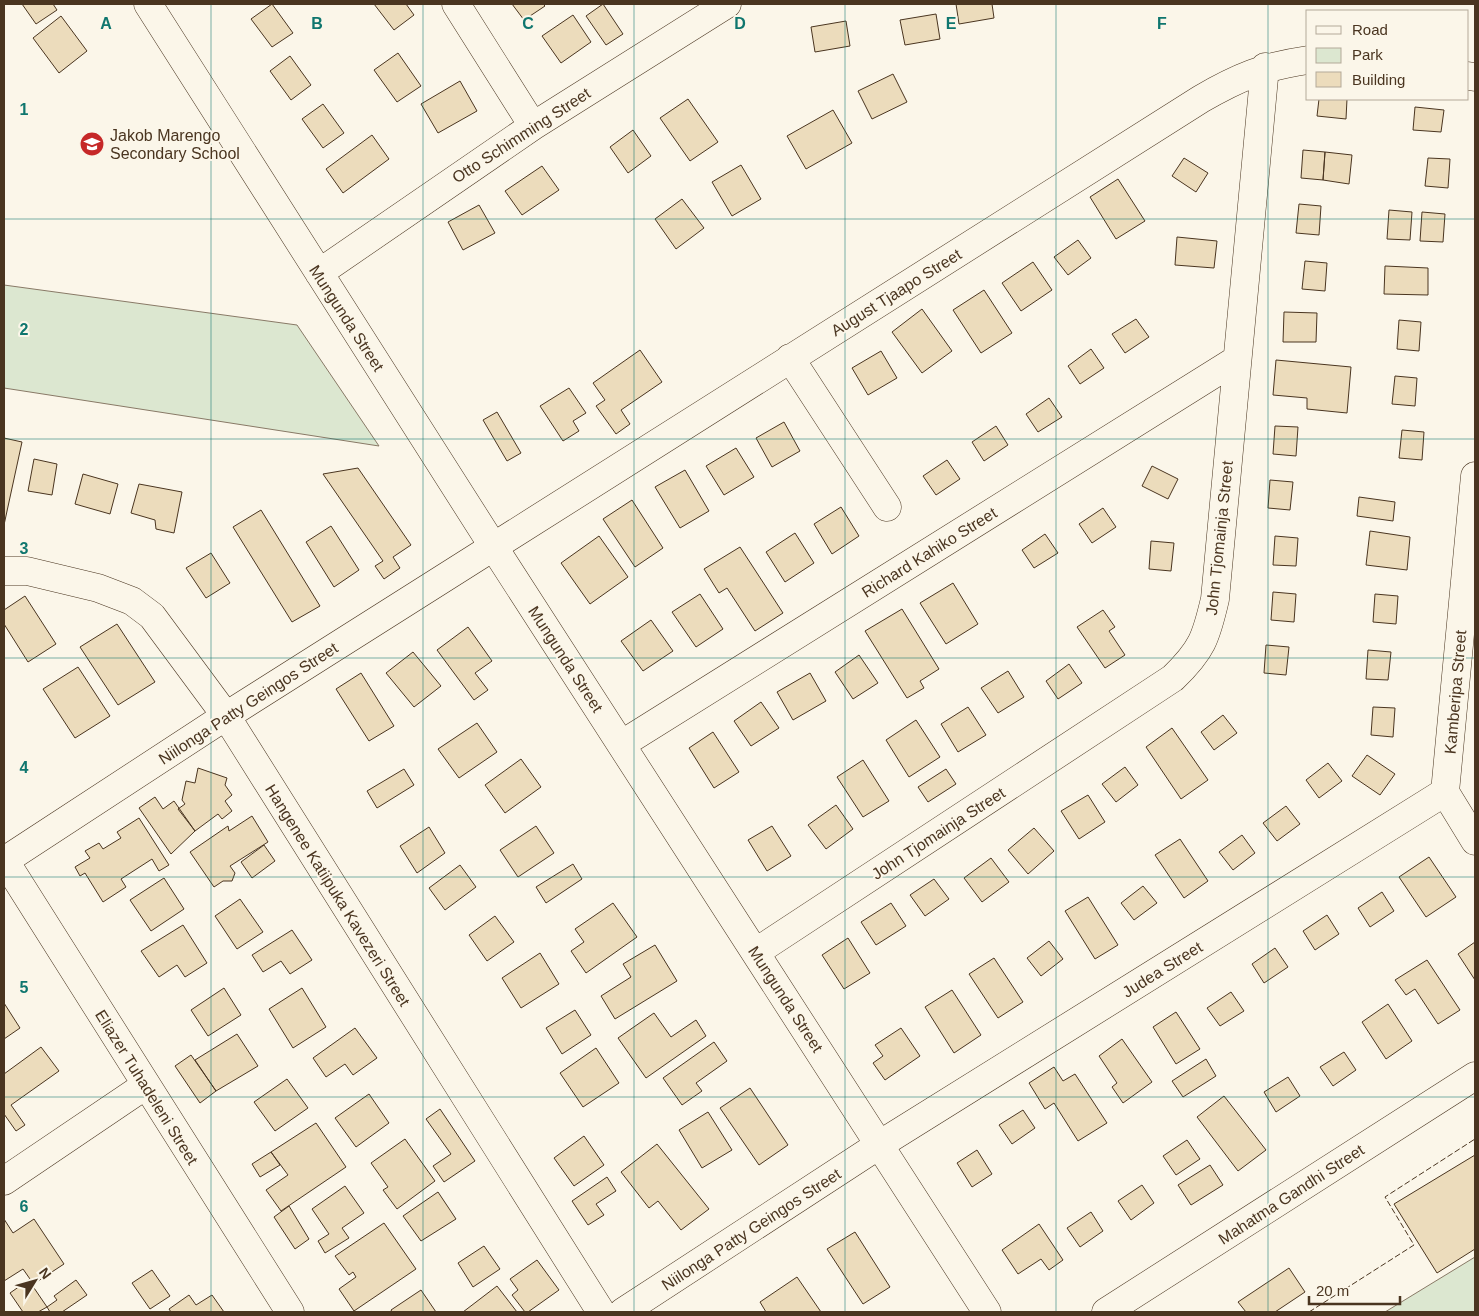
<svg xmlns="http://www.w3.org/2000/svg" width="1479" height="1316" viewBox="0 0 1479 1316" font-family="Arial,sans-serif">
  <rect width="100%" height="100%" fill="#fbf6e9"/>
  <path fill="#dce7d0" stroke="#887966" d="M4,285L297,325L379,446L4,388Z
    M1475,1257V1312H1385Z"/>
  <path fill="#ecdcbc" stroke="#4a3520" d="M22,4H53L57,10L36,24Z
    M272,4L293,33L272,47L251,19Z
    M374,4H406L414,15L394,30Z
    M512,4H543L545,6L524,20Z
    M603,4L623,34L606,45L586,16Z
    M956,4H992L994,18L959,24Z
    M936,14L940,39L905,45L900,20Z
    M573,15L591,42L561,63L542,36Z
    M61,16L87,51L59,73L33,38Z
    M846,21L850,46L815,52L811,27Z
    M398,53L421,86L397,102L374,70Z
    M290,56L311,85L291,100L270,71Z
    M893,74L907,102L872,119L858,91Z
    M460,81L477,111L438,133L421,104Z
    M688,99L718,142L690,161L660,118Z
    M1319,99H1347L1346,119L1317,116Z
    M323,104L344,133L323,148L302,119Z
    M1415,107L1444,110L1441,132L1413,130Z
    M833,110L852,143L806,169L787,136Z
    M633,130L651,156L628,173L610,147Z
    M372,135L389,159L343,193L326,169Z
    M1303,150L1325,152L1323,180L1301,178Z
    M1325,152L1352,155L1349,184L1323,180Z
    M1184,158L1208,173L1196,192L1172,176Z
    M1428,158L1450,159L1448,188L1425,186Z
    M741,165L761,199L732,216L712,182Z
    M542,166L559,190L522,215L505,191Z
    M1118,179L1145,221L1116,239L1090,197Z
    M682,199L704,228L676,249L655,219Z
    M1299,204L1321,206L1319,235L1296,233Z
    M479,205L495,233L463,250L448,222Z
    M1389,210L1412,212L1410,240L1387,239Z
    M1422,212L1445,214L1443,242L1420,241Z
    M1177,237L1217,241L1214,268L1175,265Z
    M1078,240L1091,258L1068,275L1054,257Z
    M1305,261L1327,263L1325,291L1302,289Z
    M1033,262L1052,290L1021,311L1002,283Z
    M1385,266L1428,268V295L1384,294Z
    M984,290L1012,333L981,353L953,310Z
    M922,309L952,351L922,373L892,332Z
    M1284,312L1317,313L1316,342H1283Z
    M1136,319L1149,337L1125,353L1112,334Z
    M1399,320L1421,322L1419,351L1397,349Z
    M1091,349L1104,368L1080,384L1068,366Z
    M640,350L662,382L621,410L630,424L616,434L596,406L605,400L593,383Z
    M881,351L897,378L868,395L852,368Z
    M1276,360L1351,367L1347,413L1307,409V398L1273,395Z
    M1395,376L1417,378L1415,406L1392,404Z
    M569,388L586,413L573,421L579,431L563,441L540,406Z
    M1049,398L1062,417L1038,432L1026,414Z
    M497,412L521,453L507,461L483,420Z
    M784,422L800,451L772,467L756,438Z
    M996,426L1008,445L984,461L972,442Z
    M1275,426L1298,427L1296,456L1273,454Z
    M1402,430L1424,432L1422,460L1399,458Z
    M4,438L22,442L4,525Z
    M736,448L754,477L724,495L706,466Z
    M34,459L57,464L52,495L28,491Z
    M947,460L960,479L936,495L923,476Z
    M1152,466L1178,479L1168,499L1142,486Z
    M358,468L411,545L393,557L400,568L384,579L375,566L383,561L323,474Z
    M685,470L709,511L680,528L655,487Z
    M83,474L118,484L110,514L75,504Z
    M1270,480L1293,482L1290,510L1268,508Z
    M139,484L182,492L174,533L156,529L155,520L131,513Z
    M1359,497L1395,502L1393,521L1357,516Z
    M632,500L663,548L635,567L603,519Z
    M841,507L859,536L832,554L814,524Z
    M1103,508L1116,527L1092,543L1079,524Z
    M261,510L320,606L292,622L233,527Z
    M331,526L359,570L334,587L306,542Z
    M1370,531L1410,537L1407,570L1366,565Z
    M795,533L814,563L785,582L766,552Z
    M1045,534L1058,553L1034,568L1022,550Z
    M599,536L628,577L590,604L561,563Z
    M1275,536L1298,538L1296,566L1273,565Z
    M1151,541L1174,543L1171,571L1149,569Z
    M740,547L783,613L755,631L727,588L719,593L704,569Z
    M211,553L230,583L206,598L186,568Z
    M953,583L978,624L946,644L920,603Z
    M1273,592L1296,594L1294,622L1271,620Z
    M700,594L723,629L696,647L672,612Z
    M1375,594L1398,596L1396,624L1373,622Z
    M25,596L56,644L28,662L4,624V610Z
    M902,609L939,669L920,681L924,688L907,698L865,631Z
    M1103,610L1115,627L1109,631L1125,655L1105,668L1077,627Z
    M651,620L673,651L643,671L621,641Z
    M117,624L155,682L118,705L80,647Z
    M468,627L492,661L475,673L488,690L474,700L437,650Z
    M1266,645L1289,647L1286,675L1264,673Z
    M1368,650L1391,652L1388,680L1366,679Z
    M413,652L441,686L414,707L386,673Z
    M859,655L878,683L853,699L835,672Z
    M1069,664L1082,683L1058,699L1046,681Z
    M78,667L110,716L75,738L43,689Z
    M1008,671L1024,697L998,713L981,688Z
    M361,673L394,726L369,741L336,689Z
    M810,673L826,701L793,720L777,692Z
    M761,702L779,728L751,746L734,721Z
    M968,707L986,735L958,752L941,724Z
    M1373,707L1395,708L1393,737L1371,735Z
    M1223,715L1237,733L1214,750L1201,732Z
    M916,720L940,757L909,777L886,740Z
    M477,723L497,752L459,778L438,749Z
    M1172,728L1208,780L1181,799L1146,747Z
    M713,732L739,772L714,788L689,748Z
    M1367,755L1395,774L1380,795L1352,776Z
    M521,759L541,787L505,813L485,785Z
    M863,760L889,801L863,817L837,777Z
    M1328,763L1342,781L1319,798L1306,780Z
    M1125,767L1138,785L1116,802L1102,784Z
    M198,768L227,778L225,785L232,795L225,801L232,811L222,819L218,814L195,831L178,809L185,804L182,800L186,781L195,783Z
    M404,769L414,785L377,808L367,791Z
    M946,769L956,784L928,802L918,787Z
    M1088,795L1105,822L1079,839L1061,811Z
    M155,797L163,809L174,801L195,831L171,854L139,808Z
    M836,805L853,829L826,849L808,825Z
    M1286,806L1300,824L1277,841L1263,823Z
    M252,816L268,842L230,866L235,873L232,881H223L214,887L190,852L228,826L229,831Z
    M139,818L169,865L159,871L152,859L121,879L126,887L103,902L85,873L80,876L75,867L90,858L85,851L99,843L103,849L121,838L117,832Z
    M536,826L554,853L518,877L500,850Z
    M772,826L791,856L767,871L748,840Z
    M429,827L445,853L417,873L400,846Z
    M1034,828L1054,851L1028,874L1008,850Z
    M1242,835L1255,853L1233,870L1219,852Z
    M1180,839L1208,881L1184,898L1155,855Z
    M264,845L275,861L252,878L241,862Z
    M1429,857L1456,897L1426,917L1399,877Z
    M991,858L1009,882L982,902L964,878Z
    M573,864L582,879L546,903L536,887Z
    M460,865L476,887L445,910L429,888Z
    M164,878L184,909L151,931L130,900Z
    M934,879L949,899L925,916L910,895Z
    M1143,886L1157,903L1134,920L1121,903Z
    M1382,892L1394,911L1370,927L1358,908Z
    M1088,897L1118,945L1095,959L1065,911Z
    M240,899L263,932L237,949L215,916Z
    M613,903L637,937L586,973L571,951L584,942L575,929Z
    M891,903L906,926L876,945L861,922Z
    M1327,915L1339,934L1315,950L1303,931Z
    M495,916L514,942L487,961L469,935Z
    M183,925L207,963L185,977L177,965L159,977L141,951Z
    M292,930L312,960L290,974L281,961L263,972L252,955Z
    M848,938L870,973L844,989L822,955Z
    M1049,941L1063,959L1041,976L1027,958Z
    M1475,942V980L1458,954Z
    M655,945L677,981L615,1019L601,996L631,977L623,964Z
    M1275,948L1288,967L1264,983L1252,964Z
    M540,953L559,984L521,1008L502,978Z
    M994,958L1023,1002L998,1018L969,974Z
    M1427,960L1460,1010L1438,1024L1415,989L1406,995L1395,980Z
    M224,988L241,1015L208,1036L191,1010Z
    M302,988L326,1027L293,1048L269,1009Z
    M952,990L981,1035L954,1053L925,1007Z
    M1231,992L1244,1011L1220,1026L1207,1008Z
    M4,1003L20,1028L4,1039Z
    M1388,1004L1412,1041L1386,1059L1362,1022Z
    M575,1010L591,1035L562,1054L546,1028Z
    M1176,1012L1200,1049L1176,1064L1153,1027Z
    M654,1013L671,1037L696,1020L706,1036L646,1078L618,1038Z
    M355,1028L377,1058L353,1075L345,1064L326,1077L313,1058Z
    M901,1028L920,1056L885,1080L873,1063L883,1056L875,1045Z
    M237,1034L258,1066L216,1091L195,1060Z
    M1122,1039L1152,1082L1123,1103L1112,1087L1117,1083L1099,1056Z
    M714,1042L727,1061L696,1083L702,1091L682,1105L663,1078Z
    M41,1047L59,1071L11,1105L25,1125L16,1131L4,1114V1074Z
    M596,1048L619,1083L583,1107L560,1073Z
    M1344,1052L1356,1070L1333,1086L1320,1067Z
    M191,1055L216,1091L200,1103L175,1066Z
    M1206,1059L1216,1076L1183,1097L1172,1081Z
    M1054,1067L1063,1081L1075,1074L1107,1123L1078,1141L1054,1103L1045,1109L1029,1083Z
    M1288,1077L1300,1096L1276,1112L1264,1092Z
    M287,1079L308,1108L275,1131L254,1102Z
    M750,1088L788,1145L759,1165L720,1108Z
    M369,1094L389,1123L356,1147L335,1118Z
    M1224,1096L1266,1150L1238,1171L1197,1117Z
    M440,1109L475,1161L444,1182L433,1166L451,1154L426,1119Z
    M1023,1110L1035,1128L1012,1144L999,1125Z
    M708,1112L732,1150L702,1168L679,1130Z
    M316,1123L346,1167L281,1211L266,1190L288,1175L271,1152Z
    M584,1136L604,1165L574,1186L554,1158Z
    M405,1139L435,1181L397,1209L383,1190L388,1187L371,1163Z
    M1187,1140L1200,1159L1176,1175L1163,1156Z
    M657,1144L709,1209L681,1230L658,1201L649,1208L621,1172Z
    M977,1150L992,1174L972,1187L957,1163Z
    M271,1152L280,1165L260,1177L252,1164Z
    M1475,1155V1249L1437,1273L1394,1204Z
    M1210,1165L1223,1185L1191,1205L1178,1185Z
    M607,1177L616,1191L596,1204L604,1215L588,1225L572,1201Z
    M1142,1185L1154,1203L1131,1220L1118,1201Z
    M345,1186L364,1213L342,1228L349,1238L325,1253L318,1241L329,1234L312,1209Z
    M438,1192L456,1219L421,1241L403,1216Z
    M289,1206L309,1239L295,1249L274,1217Z
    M1091,1212L1103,1231L1080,1247L1067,1228Z
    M4,1219L13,1233L34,1219L64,1264L32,1285L47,1307L38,1312H23L10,1293L30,1279L23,1269L4,1281Z
    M384,1223L416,1269L354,1311L339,1289L356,1277L353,1272L349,1275L335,1256Z
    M1039,1224L1063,1260L1049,1270L1041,1259L1018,1274L1002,1250Z
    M855,1232L890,1287L863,1304L827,1249Z
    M484,1246L500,1269L473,1287L458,1263Z
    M537,1260L559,1290L528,1312H525L512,1295L518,1290L510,1279Z
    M1289,1268L1305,1292L1275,1312H1246L1238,1302Z
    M152,1270L170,1296L150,1309L132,1283Z
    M797,1277L821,1312H766L760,1302Z
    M76,1280L87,1295L62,1312H50L47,1307L57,1300L54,1296Z
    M497,1286L517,1312H463Z
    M421,1290L436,1312H392L391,1310Z
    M189,1295L196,1305L212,1295L224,1312H171L169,1309Z"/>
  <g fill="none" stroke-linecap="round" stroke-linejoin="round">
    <defs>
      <path id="minor" d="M148,4L493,546L987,1312
        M456,4L533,126
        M1468,76L1475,77
        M319,273L533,126L727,4
        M790,358L887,507
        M1475,476L1445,792L1475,841
        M4,571H27L98,588L132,601L152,616L226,716L601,1312
        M622,744L1236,360
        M4,861L226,716L1201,99C1237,78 1265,66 1308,60
        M5,861L290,1312
        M756,952L1173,678C1202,650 1206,638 1215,599L1265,67
        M4,1181L146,1085
        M623,1312L879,1145L1445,792
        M1106,1312L1475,1076"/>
    </defs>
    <use href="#minor" stroke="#4a3520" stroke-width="29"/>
    <use href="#minor" stroke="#fbf6e9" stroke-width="28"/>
    <path stroke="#4a3520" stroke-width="1" stroke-dasharray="6 2.5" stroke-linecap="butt" d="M1309,1312L1414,1245L1385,1197L1475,1139"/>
  </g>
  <path fill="none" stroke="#0f766e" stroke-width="1" stroke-opacity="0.55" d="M211,4V1312M423,4V1312M634,4V1312M845,4V1312M1056,4V1312M1268,4V1312M4,219H1475M4,439H1475M4,658H1475M4,877H1475M4,1097H1475"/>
  <defs>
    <symbol id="school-disc" viewBox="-11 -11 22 22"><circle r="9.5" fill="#c62828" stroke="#fbf6e9"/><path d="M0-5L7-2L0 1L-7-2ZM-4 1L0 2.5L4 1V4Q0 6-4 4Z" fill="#fff"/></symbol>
  </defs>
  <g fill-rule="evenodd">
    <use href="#school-disc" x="78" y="130" width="28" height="28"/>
  </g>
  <g text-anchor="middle" stroke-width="4" stroke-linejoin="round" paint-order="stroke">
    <g font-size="16" fill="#4a3520" stroke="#fbf6e9" text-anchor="start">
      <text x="110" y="141">Jakob Marengo<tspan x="110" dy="18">Secondary School</tspan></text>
    </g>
    <g font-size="16" fill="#4a3520" stroke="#fbf6e9">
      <text transform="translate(521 135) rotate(-33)" y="6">Otto Schimming Street</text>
      <text transform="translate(896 292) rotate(-32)" y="6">August Tjaapo Street</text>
      <text transform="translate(347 318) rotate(57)" y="6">Mungunda Street</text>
      <text transform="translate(1219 538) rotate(-84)" y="6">John Tjomainja Street</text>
      <text transform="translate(929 552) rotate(-32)" y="6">Richard Kahiko Street</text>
      <text transform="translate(566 659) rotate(57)" y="6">Mungunda Street</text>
      <text transform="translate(1455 692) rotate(-85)" y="6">Kamberipa Street</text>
      <text transform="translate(248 703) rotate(-33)" y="6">Niilonga Patty Geingos Street</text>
      <text transform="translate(938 833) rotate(-33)" y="6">John Tjomainja Street</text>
      <text transform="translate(338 895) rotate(58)" y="6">Hangenee Katiipuka Kavezeri Street</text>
      <text transform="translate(1162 969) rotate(-32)" y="6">Judea Street</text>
      <text transform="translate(786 999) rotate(57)" y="6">Mungunda Street</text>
      <text transform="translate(147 1087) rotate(58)" y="6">Eliazer Tuhadeleni Street</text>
      <text transform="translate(1291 1194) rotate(-33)" y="6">Mahatma Gandhi Street</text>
      <text transform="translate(751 1229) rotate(-33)" y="6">Niilonga Patty Geingos Street</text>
    </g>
  </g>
  <g font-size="16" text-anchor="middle" font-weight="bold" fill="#0f766e" stroke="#fbf6e9" stroke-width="4" stroke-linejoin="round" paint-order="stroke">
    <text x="106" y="29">A</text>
    <text x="317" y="29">B</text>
    <text x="528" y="29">C</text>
    <text x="740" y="29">D</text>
    <text x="951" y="29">E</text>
    <text x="1162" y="29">F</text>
    <text x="24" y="115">1</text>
    <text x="24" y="335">2</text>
    <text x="24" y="554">3</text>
    <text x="24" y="773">4</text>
    <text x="24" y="993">5</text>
    <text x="24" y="1212">6</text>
  </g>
  <rect width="1479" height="1316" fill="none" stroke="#4a3520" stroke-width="10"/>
  <rect x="1306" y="10" width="162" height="90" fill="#fbf6e9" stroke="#b4a999"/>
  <rect x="1316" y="26" width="25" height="8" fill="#fbf6e9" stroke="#b4a999"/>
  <text x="1352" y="35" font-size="15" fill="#4a3520">Road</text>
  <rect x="1316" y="48" width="25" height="15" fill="#dce7d0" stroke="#b4a999"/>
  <text x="1352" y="60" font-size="15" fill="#4a3520">Park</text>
  <rect x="1316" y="72" width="25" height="15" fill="#ecdcbc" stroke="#b4a999"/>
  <text x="1352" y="85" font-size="15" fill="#4a3520">Building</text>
  <g transform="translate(35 1281) rotate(53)" stroke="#fbf6e9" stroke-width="4" paint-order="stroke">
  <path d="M0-4L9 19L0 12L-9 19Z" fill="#4a3520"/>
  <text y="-8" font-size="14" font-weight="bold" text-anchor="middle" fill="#4a3520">N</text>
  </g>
  <path d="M1309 1296v8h91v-8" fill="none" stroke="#4a3520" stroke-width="2.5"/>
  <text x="1316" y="1296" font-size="15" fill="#4a3520" stroke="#fbf6e9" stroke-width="4" paint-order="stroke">20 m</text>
</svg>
